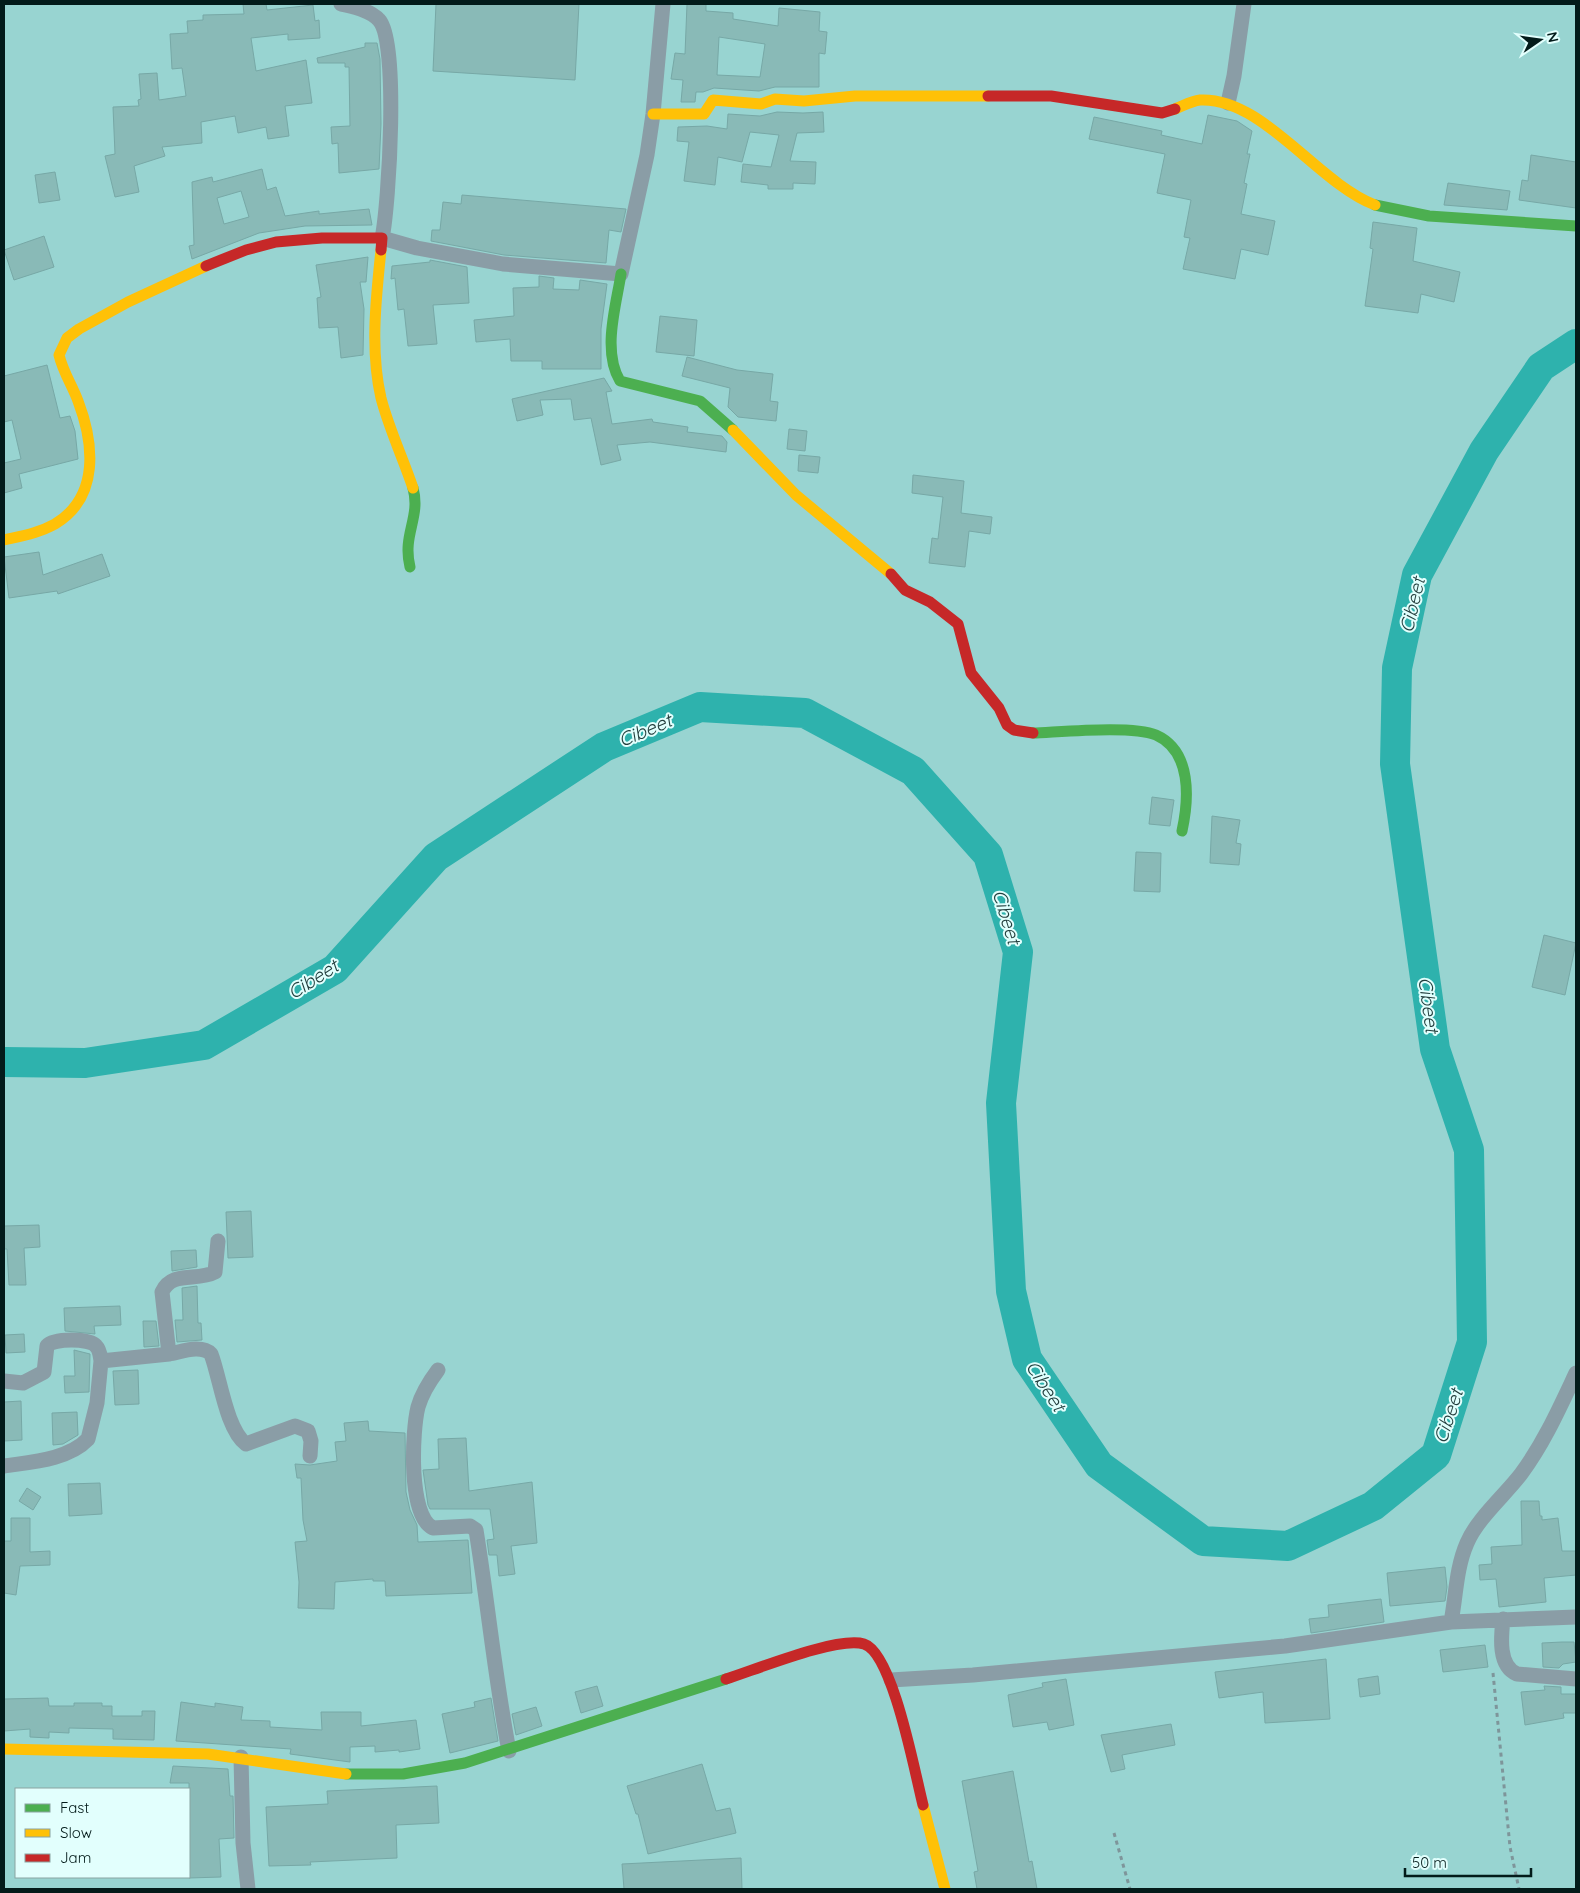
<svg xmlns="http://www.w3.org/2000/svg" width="1580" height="1893" viewBox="0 0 1580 1893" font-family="Quicksand,sans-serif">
  <rect width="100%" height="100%" fill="#98d4d1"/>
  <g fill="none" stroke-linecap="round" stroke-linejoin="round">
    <path stroke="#2eb2ad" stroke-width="30" d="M4,1062L85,1063L204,1045L335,969L436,857L604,747L700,707L805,713L913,771L988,855L1018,952L1001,1103L1011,1291L1027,1359L1099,1465L1203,1541L1288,1546L1373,1506L1436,1455L1472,1342L1469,1150L1435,1049L1395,764L1397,668L1417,575L1484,451L1541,367L1576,344"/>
  </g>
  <path fill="#89bab7" stroke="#77a8a6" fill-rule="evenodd" d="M243,4H266L267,10L313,5L315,21L319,20L320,38L288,40V34L251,38L256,71L306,60L312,103L285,106L289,136L268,139L266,127L238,133L235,116L201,122L202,143L162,147L165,156L134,166L139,192L115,197L105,156L115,154L113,107L139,106L138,100L141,99L139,74L157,73L159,100L186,96L182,68L172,69L170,34L188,33L187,21L203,20V15L244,14Z
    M436,4H579L575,80L433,71Z
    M687,4H706V11L733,13V19L778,26L779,8L820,12L819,31L827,32L825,54L819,53V87H775L759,91L714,88L703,92H696L695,102H681L683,80L671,79L675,53L685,54ZM719,37L765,44L760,77L717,75Z
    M365,43H377L380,59L381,124L379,169L339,173L338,143L332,144L331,127L350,126L349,67H345V63H318L317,58L365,47Z
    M777,112L803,113L823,112L824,132L797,133L790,161L816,162L815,184L793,183V189H768V185L741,182L743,164L771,167L779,135L750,132L742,162L718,157L715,185L684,181L689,142L677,141L678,127L707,126L727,129L728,114L760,116Z
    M1208,115L1237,121L1252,131L1247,154H1250L1244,183L1247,184L1241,214L1275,221L1268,255L1241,249L1235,279L1183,269L1190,238L1184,237L1191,200L1157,193L1165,154L1089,139L1094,117L1162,131L1161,135L1202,144Z
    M1531,155L1576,162V208L1519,200L1522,180L1528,181Z
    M262,169L267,190L276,187L285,216L319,211V214L369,209L372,225L305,226L259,233L192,259L189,246L194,245L192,182L212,177L213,182ZM241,191L249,217L224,224L217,198Z
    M55,172L60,200L39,203L35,175Z
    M1448,183L1510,191L1507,210L1444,205Z
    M462,195L626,209L621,232L609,230L606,263L504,255L431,241L432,230H440L443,202L461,204Z
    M1373,222L1417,228L1413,261L1460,272L1454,302L1421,294L1418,313L1365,306L1373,249L1370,248Z
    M44,236L54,267L14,280L4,250Z
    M368,257L366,282H360L364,309L363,355L341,358L338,327L319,328L317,298L321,297L316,265Z
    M430,260L467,267L469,303L433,305L437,344L408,346L404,309L398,310L395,278L391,279L392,266L430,262Z
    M539,276L554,278L553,289L579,290L580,280L607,284L601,329V369H542V361H511L510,339L476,342L474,320L514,316L513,288L539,287Z
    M660,316L697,320L694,356L656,352Z
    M687,357L737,370L773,374L770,401L778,402L776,421L738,417L728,407L730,388L682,376Z
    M47,365L60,418L70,416L75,431L78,459L19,474L22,488L4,493V463L21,459L12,420L4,422V376Z
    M604,378L612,391L606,392L612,424L652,419L653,422L688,427L687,432L722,436L727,442L726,452L650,442L617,445L621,460L601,465L591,418L574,420L571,399L540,400L543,415L517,421L512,399Z
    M789,429L807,431L805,451L787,449Z
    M799,455L820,457L818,473L798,471Z
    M913,475L964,481L961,513L992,517L990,534L969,531L965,567L929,563L932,538L938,539L943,497L912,493Z
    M39,552L43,575L102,554L110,576L58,594L57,591L9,598L4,557Z
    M1152,797L1174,800L1170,826L1149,824Z
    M1212,816L1240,820L1236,843L1241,844L1239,865L1210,863Z
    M1136,852L1161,853L1160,892L1134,891Z
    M1544,935L1576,943L1565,995L1532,987Z
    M251,1211L253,1257L228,1258L226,1212Z
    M39,1225L40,1247L24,1248L26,1285H9L7,1249H4V1226Z
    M196,1250L197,1267L172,1271L171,1251Z
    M197,1286L198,1323H201L202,1340L177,1342L175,1320H183L182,1288Z
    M120,1306L121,1325L94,1326L95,1334L65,1331L64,1308Z
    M143,1321H156L159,1346L144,1347Z
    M24,1334L25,1352L6,1353L5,1335Z
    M74,1350L90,1354L89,1392L65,1393L64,1376H75Z
    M138,1370L139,1404L115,1405L113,1371Z
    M21,1401L22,1440L4,1441V1402Z
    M77,1412L78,1435L63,1444L53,1445L52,1413Z
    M368,1421L369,1431L405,1433L406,1492L410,1510L417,1525L418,1542L468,1540L472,1593L386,1596L385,1581H373V1579L335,1582L334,1609L298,1608L299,1582L295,1542L307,1541L303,1520L301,1478H297L295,1464L310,1465L337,1461L335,1442L346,1441L344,1423Z
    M466,1438L469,1491L532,1482L537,1543L511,1546L515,1574L499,1576L497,1555H489L487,1540L494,1539L490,1509H430L428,1505L423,1470L439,1469L438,1439Z
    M100,1483L102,1514L69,1516L68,1484Z
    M27,1488L41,1497L33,1510L19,1501Z
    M1521,1501H1539L1540,1516H1542V1520L1558,1518L1562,1551H1576V1575L1544,1578L1546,1602L1499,1607L1496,1579L1480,1580L1479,1565L1492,1564L1491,1547L1522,1545Z
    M11,1518H30V1552L50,1551V1565L20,1566L16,1595L4,1593V1541H11Z
    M1445,1567L1447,1587L1445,1601L1390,1606L1387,1573Z
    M1381,1599L1384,1622L1311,1633L1309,1619L1329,1617L1328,1605Z
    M1562,1642H1574L1576,1662L1563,1664L1559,1668L1543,1667L1542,1643Z
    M1485,1645L1488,1667L1443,1672L1440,1650Z
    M1326,1659L1330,1719L1265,1723L1263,1692L1219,1698L1215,1672Z
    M1378,1676L1380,1694L1360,1697L1358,1679Z
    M1066,1679L1074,1725L1049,1730L1047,1722L1013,1727L1008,1695L1043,1687L1042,1683Z
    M597,1686L603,1706L581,1713L575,1692Z
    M1544,1686L1561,1687V1694H1576V1713H1563L1564,1718L1525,1725L1521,1692L1545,1690Z
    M48,1698L49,1706H74V1703H102V1706H112V1716H142V1711H155L154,1740L113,1739V1729L69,1728V1733L49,1732V1738L30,1737V1729L4,1731V1699Z
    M491,1698L498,1741L450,1753L442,1714L475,1707L474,1702Z
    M181,1702L215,1707V1703L243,1707L241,1720L270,1721V1727L322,1730L321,1712H361V1726L416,1720L420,1749L399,1752V1750L375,1752V1746L350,1747V1762L290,1754L291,1749L176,1741Z
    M536,1707L542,1726L516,1735L512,1714Z
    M1171,1724L1175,1745L1122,1755L1125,1769L1111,1772L1101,1735Z
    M702,1764L716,1811L730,1808L736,1833L648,1854L638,1814H636L627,1786Z
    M173,1766L228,1769L230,1796H233L234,1838L219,1839L221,1877L189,1878V1783H170Z
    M1013,1771L1029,1862L1032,1861L1037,1889H977L974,1872L978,1871L962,1781Z
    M437,1786L439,1823L396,1825L397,1858L310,1862L311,1865L269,1866L266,1807L328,1804L327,1791Z
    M741,1858L742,1889H624L622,1864Z"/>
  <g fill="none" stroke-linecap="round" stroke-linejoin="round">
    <path stroke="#7e959a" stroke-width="3" stroke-dasharray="4 4" stroke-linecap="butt" d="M1493,1673L1510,1847L1519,1889
      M1114,1833L1130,1889"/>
    <path stroke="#8a9da6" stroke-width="15" d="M341,4C353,7 370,10 379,20C399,41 389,205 382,238L417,248L503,264L621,274L647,155L653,114L663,4
      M1228,103L1234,76L1244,4
      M169,1354C181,1352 201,1344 211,1354C220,1377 226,1429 246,1444L295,1426L308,1431L311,1441L310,1456
      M438,1370C429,1382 422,1393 418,1407C412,1431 408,1516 433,1528L470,1526L476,1530C488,1604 495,1678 509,1751
      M4,1381L23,1383L44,1372L47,1346C54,1338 89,1338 96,1346C100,1350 100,1355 101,1361
      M4,1466C30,1462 68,1460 88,1439L97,1403L101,1361L169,1354L162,1292C172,1270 197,1282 215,1272L218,1241
      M1503,1619C1501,1637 1498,1666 1517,1674L1576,1679
      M1451,1622L1576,1617
      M891,1680L973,1675L1285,1646L1451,1622C1456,1596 1456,1568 1467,1543C1477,1519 1505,1495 1521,1474C1544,1443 1560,1407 1576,1373
      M241,1757L243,1843L248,1889"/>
    <path stroke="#4caf50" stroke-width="11" d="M1375,205L1429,216L1576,226
      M621,274C616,306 602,351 620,381L700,401L733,430
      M410,567C402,534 421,518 413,488
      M1033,733C1060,732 1133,725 1156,735C1192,751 1189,799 1182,831
      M346,1774H403L465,1763L726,1679"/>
    <path stroke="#ffc107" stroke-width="11" d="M1175,109C1183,106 1191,101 1200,100C1263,97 1316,182 1375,205
      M653,114H704L713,100L761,104L775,99L804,101L855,96H988
      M381,250C376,298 370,350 381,398C389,429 403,458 413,488
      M733,430L796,495L891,574
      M4,540C21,536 39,533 55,524C100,497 94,443 78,401C72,385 63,372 59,355L67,338L79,329L128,302L206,266
      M4,1749L208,1754L346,1774
      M923,1805L945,1889"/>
    <path stroke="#c62828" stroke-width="11" d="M988,96H1051L1162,113L1175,109
      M206,266L246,250L276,242L322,238H382L381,250
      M891,574L905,590L930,602L958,624L971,673L999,708L1007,725L1014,730L1033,733
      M726,1679C755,1670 837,1636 864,1644C893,1653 915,1774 923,1805"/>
  </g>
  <g text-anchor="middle" stroke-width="4" stroke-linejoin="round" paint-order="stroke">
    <g font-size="19" font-style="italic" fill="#233e3d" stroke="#e2fffd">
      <text transform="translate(1412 605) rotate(-77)" y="7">Cibeet</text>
      <text transform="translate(645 730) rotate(-23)" y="7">Cibeet</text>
      <text transform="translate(1007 917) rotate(73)" y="7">Cibeet</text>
      <text transform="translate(313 979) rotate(-33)" y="7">Cibeet</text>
      <text transform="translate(1429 1005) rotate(82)" y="7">Cibeet</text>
      <text transform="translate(1046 1386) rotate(57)" y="7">Cibeet</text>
      <text transform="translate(1448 1416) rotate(-72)" y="7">Cibeet</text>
    </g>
  </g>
  <rect width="1580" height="1893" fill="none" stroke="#031b1a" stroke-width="10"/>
  <rect x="15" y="1788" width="175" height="90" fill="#e2fffd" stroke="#89a4a2"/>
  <rect x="25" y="1804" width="25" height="8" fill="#4caf50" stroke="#89a4a2"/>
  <text x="60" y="1813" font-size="15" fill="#031b1a">Fast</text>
  <rect x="25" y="1829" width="25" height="8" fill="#ffc107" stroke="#89a4a2"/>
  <text x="60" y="1838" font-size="15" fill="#031b1a">Slow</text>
  <rect x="25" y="1854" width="25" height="8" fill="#c62828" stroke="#89a4a2"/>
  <text x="60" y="1863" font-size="15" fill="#031b1a">Jam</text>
  <g transform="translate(1540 40) rotate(77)" stroke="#e2fffd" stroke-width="4" paint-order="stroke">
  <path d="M0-4L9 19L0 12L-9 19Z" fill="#031b1a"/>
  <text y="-8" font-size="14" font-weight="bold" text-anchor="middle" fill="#031b1a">N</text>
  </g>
  <path d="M1405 1868v8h126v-8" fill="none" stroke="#031b1a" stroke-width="2.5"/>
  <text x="1412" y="1868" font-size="15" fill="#031b1a" stroke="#e2fffd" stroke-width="4" paint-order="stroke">50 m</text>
</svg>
